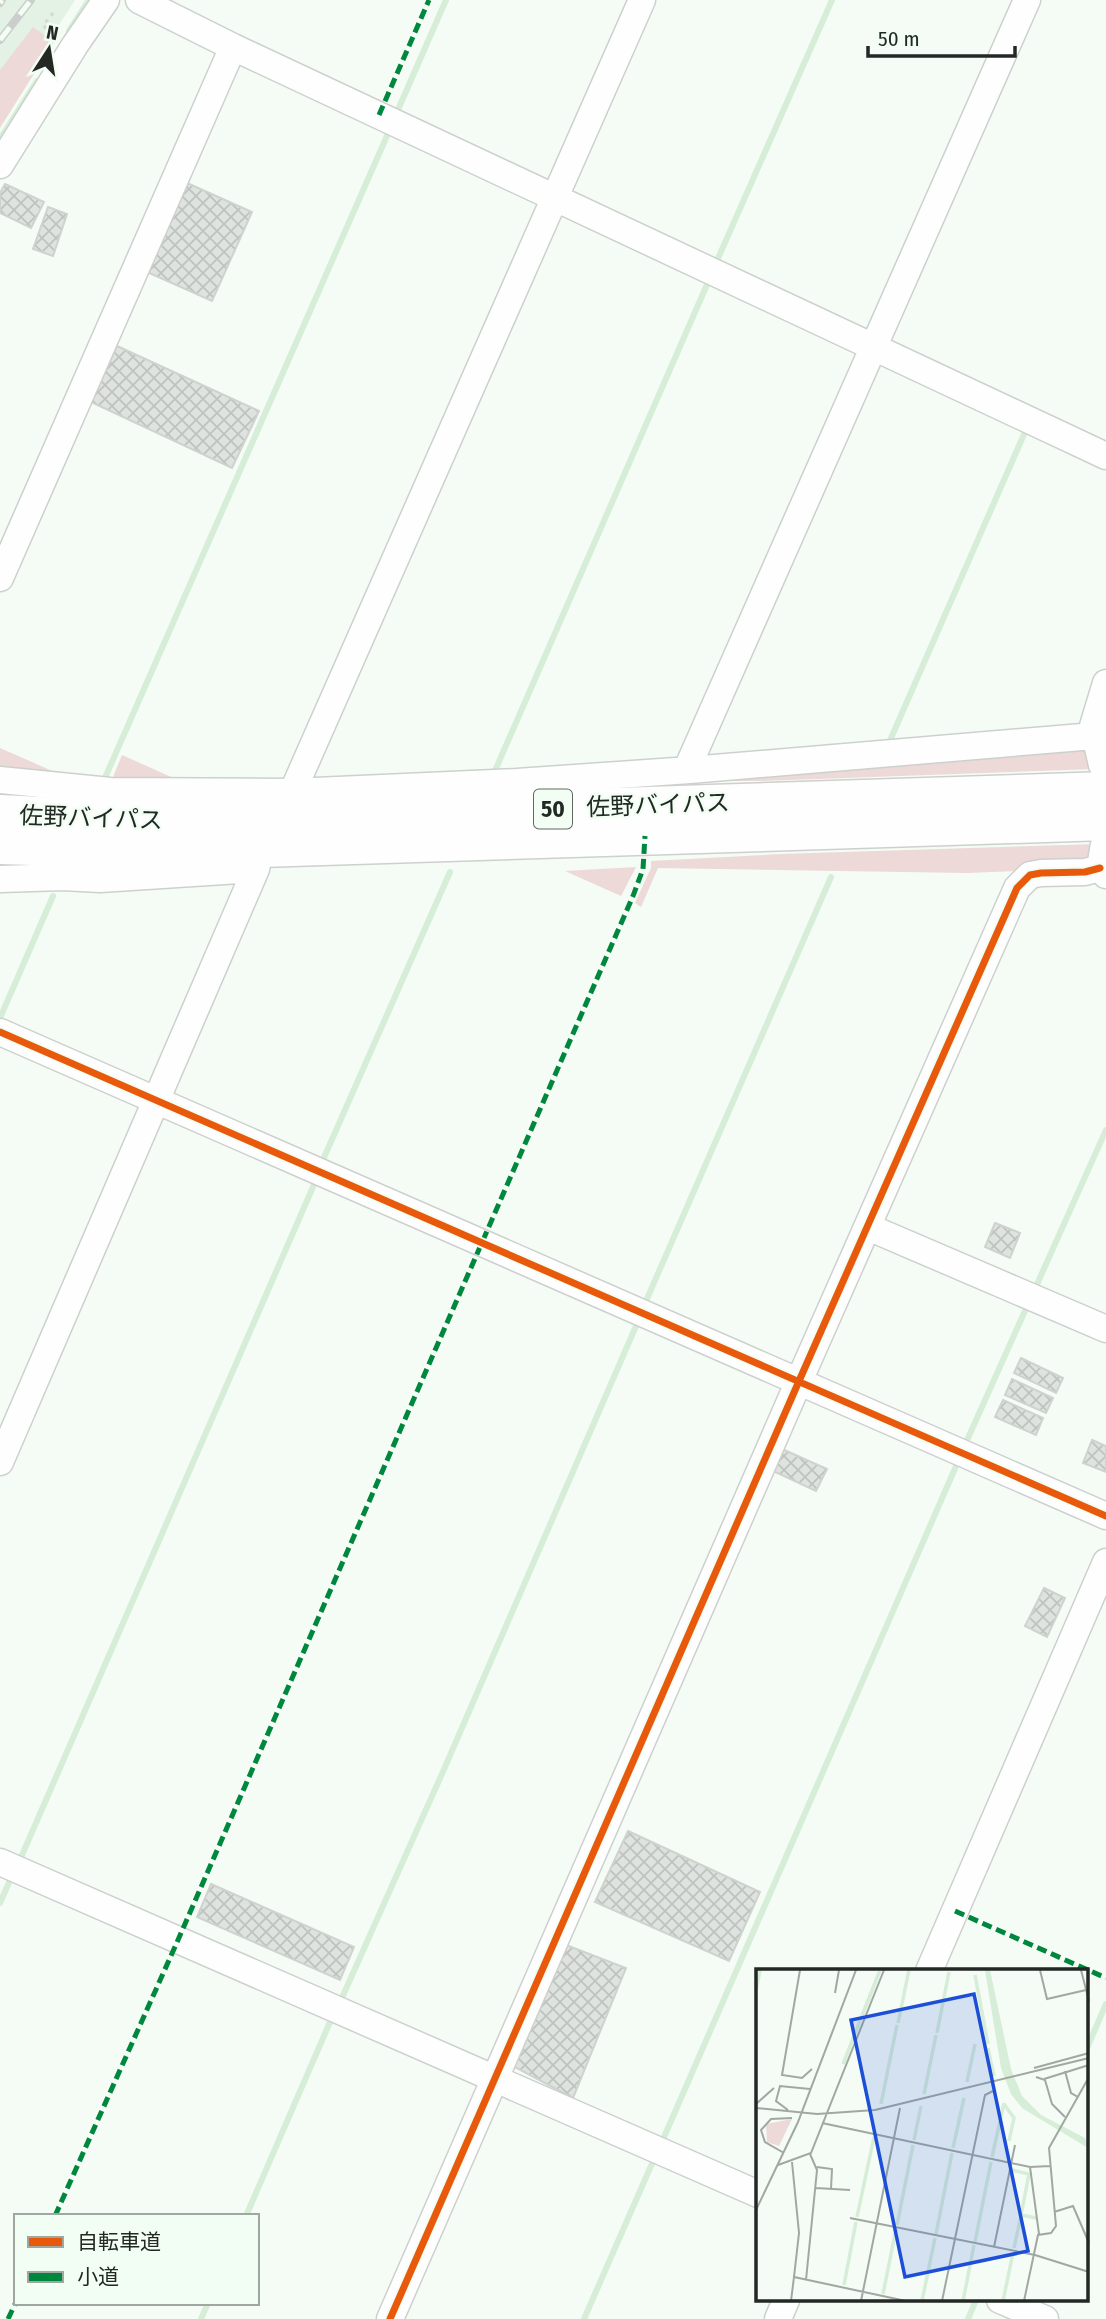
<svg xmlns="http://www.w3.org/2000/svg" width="1106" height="2319" viewBox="0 0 1106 2319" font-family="'Fira Sans Condensed','Noto Sans JP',sans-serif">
  <defs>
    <pattern id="building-cross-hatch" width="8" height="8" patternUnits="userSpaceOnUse" patternTransform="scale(1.75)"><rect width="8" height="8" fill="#dfe3df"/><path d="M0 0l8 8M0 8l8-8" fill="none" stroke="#bfc3bf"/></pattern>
  </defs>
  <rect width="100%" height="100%" fill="#f5fbf5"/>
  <path fill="#e4f1e5" d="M0,0H75L0,116Z"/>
  <path fill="#ecd9d8" d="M33,27L54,42L0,128V70Z
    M1082,743L1095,769L762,781H587Z
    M0,748L75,781L0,774Z
    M122,755L187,784L111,782Z
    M1098,844L1092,860L1017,871L967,873L658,868L641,907L635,903L651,868V861L781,854Z
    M636,867L621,896L565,871Z"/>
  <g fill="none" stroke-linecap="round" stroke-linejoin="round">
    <path stroke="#d6edd7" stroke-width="6" d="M69,31L89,0
      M397,112L446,0
      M0,139L37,81
      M716,263L832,0
      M888,745L1025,432
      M494,773L709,280
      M104,780L390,129
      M0,1018L53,896
      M322,1162L450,872
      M1034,1291L1106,1130
      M646,1301L831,877
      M964,1447L1028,1304
      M19,1862L316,1180
      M0,1903L11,1878
      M341,2000L445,1767L636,1326
      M1087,2048L1106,2004
      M661,2144L960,1457
      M246,2216L330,2022
      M201,2319L208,2303
      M584,2319L654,2159
      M968,2319L976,2300"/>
  </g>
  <path fill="url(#building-cross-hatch)" stroke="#ced3ce" stroke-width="2" d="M187,183L252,212L212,301L147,272Z
    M5,184L44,202L31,228L0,213V193Z
    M48,207L67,214L53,256L33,249Z
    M117,346L259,411L232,468L91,402Z
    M995,1223L1020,1233L1010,1258L985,1247Z
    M1021,1358L1063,1378L1056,1393L1014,1373Z
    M1012,1379L1053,1398L1046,1413L1005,1395Z
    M1003,1400L1043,1418L1036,1435L995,1417Z
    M1092,1440L1106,1446V1472L1083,1463Z
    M782,1449L827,1469L816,1491L773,1471Z
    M1044,1588L1065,1598L1047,1637L1025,1626Z
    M628,1831L760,1892L729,1961L595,1902Z
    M211,1884L354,1947L340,1980L197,1917Z
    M566,1945L626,1968L573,2098L513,2066Z"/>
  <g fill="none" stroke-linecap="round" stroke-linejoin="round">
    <defs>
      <path id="minor" d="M139,0L233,47L1106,456
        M0,165L75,45L106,0
        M0,578L233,47
        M1102,765L1093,726L1106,683
        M690,770V762L1027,0
        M0,780L110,791L293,792L517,782L690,770L1094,736
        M291,806L296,784L642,0
        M1104,844L1100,868L1106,875
        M0,879L63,877L100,879L256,869
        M0,1032L1106,1516
        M868,1227L1106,1329
        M0,1462L256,869L261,848
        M0,1862L758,2194
        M929,1971L1106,1562
        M1000,2300L1045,2319
        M390,2319L799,1381L1017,888L1030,875L1041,873L1085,872L1100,868
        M778,2319L786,2300"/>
      <path id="highway" d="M0,814L161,822L1106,791
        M0,845L168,850L261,848L1106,821"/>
    </defs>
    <use href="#minor" stroke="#cdd1cd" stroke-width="29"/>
    <use href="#highway" stroke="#cdd1cd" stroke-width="41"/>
    <path stroke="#d6d7d6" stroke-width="3.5" stroke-dasharray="3.5 5" stroke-linecap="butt" d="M53,13L43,26L55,33"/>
    <use href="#minor" stroke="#fefefe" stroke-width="26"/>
    <use href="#highway" stroke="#fefefe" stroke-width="38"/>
    <defs>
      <path id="rail" d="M0,3L2,0
        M0,40L31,0"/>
    </defs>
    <use href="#rail" stroke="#cbcecc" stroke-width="8"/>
    <use href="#rail" stroke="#f2fef3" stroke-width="5" stroke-dasharray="16" stroke-linecap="butt"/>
    <path stroke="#00873e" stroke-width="5" stroke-dasharray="10 5" stroke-linecap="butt" d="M379,115L429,0
      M955,1911L1106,1978
      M55,2216L178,1940L633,896L643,869L645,836
      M8,2319L16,2302"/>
    <defs>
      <path id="cycleway" d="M0,1032L1106,1516
        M390,2319L799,1381L1017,888L1030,875L1041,873L1085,872L1100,868"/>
    </defs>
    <use href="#cycleway" stroke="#f2fef3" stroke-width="11"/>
    <use href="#cycleway" stroke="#e8590c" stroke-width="7"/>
  </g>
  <g text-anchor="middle" stroke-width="5" stroke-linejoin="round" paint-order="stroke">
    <rect fill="#f2fef3" stroke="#616862" stroke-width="2" x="534" y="789.5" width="38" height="39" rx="5"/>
    <g font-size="23" font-weight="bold" fill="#232824">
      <text x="553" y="817">50</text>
    </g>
    <g font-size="24" fill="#232824" stroke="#f2fef3">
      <text transform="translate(658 805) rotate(-2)" y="8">佐野バイパス</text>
      <text transform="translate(91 818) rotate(2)" y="8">佐野バイパス</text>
    </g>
  </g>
  <g transform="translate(756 1969)">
    <rect width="332" height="332" fill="#f5fbf5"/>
    <path d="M36,150L23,177L11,173L10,155Z" fill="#ecd9d8"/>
    <path d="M229,1H234L255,100L266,127L285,146L329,169L332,179L266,139L255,125L245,99Z" fill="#d6edd7"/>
    <path fill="none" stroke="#d6edd7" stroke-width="3.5" d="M219,6L232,75M0,22L4,1M142,54L153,1M181,64L193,3M232,79L238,107M87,95L124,1M211,113L219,75M168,125L180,66M125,135L141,56M248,135L258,149L253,172M158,171L165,137M197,179L208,129M236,188L248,134M256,201L273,205L265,246L280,249M101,248L118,168M141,256L157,176M180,265L196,184M219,273L235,193M258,279L265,247M88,316L100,253M127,325L140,260M166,332L179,269M207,332L218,276M247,332L257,284"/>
    <path fill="none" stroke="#a1a7a1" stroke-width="2" d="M44,1L26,106L46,109L56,100M284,1L291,30L330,21M325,1L333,32M79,24L83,1M278,99L333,84M309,102L315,124L322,128M280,108L289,111L296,135L309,148M288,110L333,96M0,135L18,119M0,139L61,145L119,141L333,89M32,141L20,132L24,117L54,120M66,154L274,198L294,197M28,184L9,173L5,161L15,150L36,149M36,193L43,264L38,308M22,196L55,184L128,1M61,198L76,200L75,220M274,198L283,265M60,219L94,221M0,241L42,153L100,1M298,243L317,237L333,274M94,249L279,286L333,303M238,278L259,176M50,311L61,201L54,185M35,332L38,308L150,332M105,332L144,139M186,332L229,126L237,122M268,332L282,266L295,264L300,257L293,179L333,108"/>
    <path fill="#1d4ed8" fill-opacity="0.15" stroke="#1d4ed8" stroke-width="3.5" d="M218,25L272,282L149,308L95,51Z"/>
    <rect width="332" height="332" fill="none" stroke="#232824" stroke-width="3.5"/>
  </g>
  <rect x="14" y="2214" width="245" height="91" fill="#f2fef3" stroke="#9fa8a0" stroke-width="2"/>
  <rect x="28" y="2237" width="35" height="10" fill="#e8590c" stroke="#9fa8a0" stroke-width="2"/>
  <text x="77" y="2249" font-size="21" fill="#232824">自転車道</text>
  <rect x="28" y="2272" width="35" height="10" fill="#00873e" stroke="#9fa8a0" stroke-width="2"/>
  <text x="77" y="2284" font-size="21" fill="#232824">小道</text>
  <g transform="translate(49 49) rotate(12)" stroke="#f2fef3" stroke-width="5" paint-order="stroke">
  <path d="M0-5L12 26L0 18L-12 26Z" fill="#232824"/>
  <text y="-10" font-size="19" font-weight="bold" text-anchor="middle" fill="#232824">N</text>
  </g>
  <path d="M868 46v10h147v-10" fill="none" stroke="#232824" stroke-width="3.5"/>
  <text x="878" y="46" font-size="21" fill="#232824" stroke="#f2fef3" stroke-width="5" paint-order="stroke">50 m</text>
</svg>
